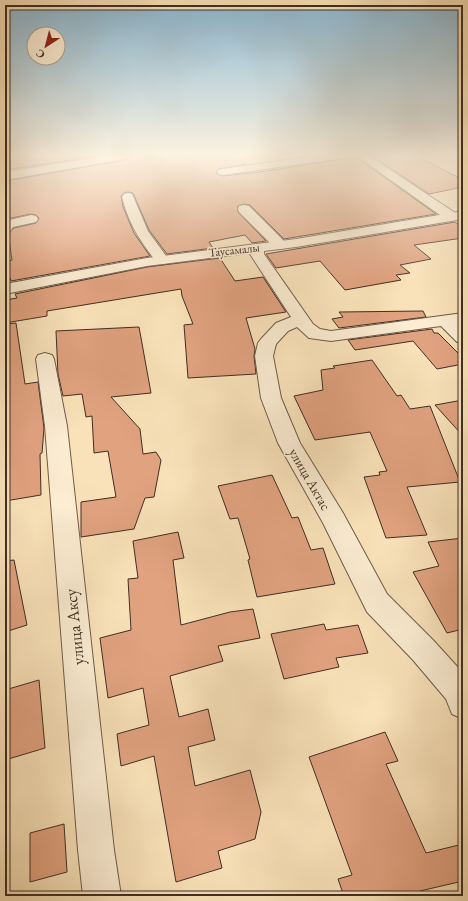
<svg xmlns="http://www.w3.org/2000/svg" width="468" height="901" viewBox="0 0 468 901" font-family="'EB Garamond',serif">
  <rect width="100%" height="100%" fill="#f9e2b9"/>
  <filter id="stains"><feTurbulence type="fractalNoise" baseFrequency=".005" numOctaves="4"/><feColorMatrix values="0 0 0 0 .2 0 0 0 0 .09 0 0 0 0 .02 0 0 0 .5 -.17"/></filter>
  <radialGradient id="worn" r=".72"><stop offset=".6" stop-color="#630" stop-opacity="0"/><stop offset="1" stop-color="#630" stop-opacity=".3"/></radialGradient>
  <path fill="#e1a280" stroke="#402e24" d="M5,156H97L5,170Z
    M131,156H235L246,164L218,169L216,173L223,176L260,172L356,157L436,214L284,239L250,205L244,204L238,206V212L266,241L252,243L245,235L209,242L213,248L167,254L149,230L133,193L128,192L124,193L121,196L123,207L134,233L150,256L11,281L5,264V262L12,260L8,233L14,228L36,223L39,218L36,215L31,214L6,219L5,181L125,160Z
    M372,156H417L463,180V187L429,194Z
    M455,222L463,228V238L414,245L431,259L400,265L410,273L396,275L401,280L345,290L320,261L276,268L266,254Z
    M220,258L235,281L263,277L286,312L246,318L255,349L254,356L256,374L188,378L184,325L193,324L182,296L181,289L47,311V316L5,323V300L17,298L15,294L147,267Z
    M423,311L426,317L339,328L332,319L343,317L339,312Z
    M16,323L25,384L38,382L44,428L42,453L40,454L41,495L5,501V324Z
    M139,327L151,393L111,397L140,429L143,454L156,452L161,460L154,497L145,498L134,529L81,537V502L116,497L108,451L94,453L92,416L86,417L82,394L63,396L58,374L56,331Z
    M432,329L434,333H438L463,358V364L437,369L413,341L355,350L348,340Z
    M372,360L397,396L401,395L410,409L430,406L460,482L407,487L427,535L386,538L364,477L380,475L379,472L387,471L370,432L315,440L294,396L323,390L321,370L335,368L333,366Z
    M463,400V436L435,405Z
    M272,475L292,518L298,517L311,550L323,548L335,584L257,597L248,560L250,559L238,518L230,519L218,486Z
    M178,532L184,558L173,560L181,625L230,612L253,609L260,638L218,646L223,661L170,676L179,717L208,709L215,740L188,747L195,786L250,770L261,812L255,839L218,851L222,868L176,882L154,756L121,766L117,734L149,725L143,688L108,698L100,638L131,630L128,579L138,578L133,541Z
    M463,538V629L447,633L413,572L439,566L428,542Z
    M14,560L27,625L5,632V561Z
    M324,624L326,630L358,625L368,653L336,658L339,667L284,679L271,634Z
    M39,680L45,748L5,760V690Z
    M385,732L398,761L386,764L426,853L463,844V881L420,891L422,896H344L338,879L352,875L309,757Z
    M64,824L67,872L30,882V833Z"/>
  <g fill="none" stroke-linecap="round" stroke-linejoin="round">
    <defs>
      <path id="minor" d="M106,156H130L125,159L5,180V172Z
        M313,156H341L336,159L223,175L219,174L217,172L219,170L223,169Z
        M357,156H369L457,214L459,217L457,220H447Z
        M128,193L132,194L148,231L169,260L167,263L162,264L157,263C140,240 129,225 122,197L124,194Z
        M244,205L249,206L285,242L287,245L285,248L280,249L275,248L239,212L238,209L239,206Z
        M31,215L36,216L38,219L36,222L13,227L10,231L5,232V221Z
        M257,244L262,245L264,248V254L313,324L320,329L331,331L463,313V323L458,324L463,328V343L457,342L441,326L331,341L309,338L297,327L288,331L276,344L273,356L281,398L300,443L343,513L387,594L433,640L463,673V719L452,714L446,699L413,660L367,612L323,523L278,443L261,398L255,356L258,343L261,339L276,323L291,317L250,254V248L252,245Z
        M45,353L52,355L54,359L67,426L114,850L121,896H83L78,850L45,426L36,359L38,355Z"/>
      <path id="tertiary" d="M463,211V219L296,247L147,266L5,294V284L147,258L296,239Z"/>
    </defs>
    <use href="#minor" stroke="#6e5b49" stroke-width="2"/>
    <use href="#tertiary" stroke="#6e5b49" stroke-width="2"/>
    <use href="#minor" fill="#fbecd2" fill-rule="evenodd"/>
    <use href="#tertiary" fill="#fbecd2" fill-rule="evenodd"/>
  </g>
  <linearGradient id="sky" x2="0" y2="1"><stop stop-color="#8ab8d3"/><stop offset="0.55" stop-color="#fcf2e0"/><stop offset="1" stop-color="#fcf2e0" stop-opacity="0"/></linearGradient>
  <rect width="468" height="282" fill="url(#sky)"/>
  <g text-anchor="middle" stroke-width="3.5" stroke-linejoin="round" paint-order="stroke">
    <g font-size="12" fill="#402e24" stroke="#fbecd2">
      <text transform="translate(234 250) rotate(-6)" y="4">Таусамалы</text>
    </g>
    <g font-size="14" fill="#402e24" stroke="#fbecd2">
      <text transform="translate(310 479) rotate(60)" y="5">улица Актас</text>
    </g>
    <g font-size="17" fill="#402e24" stroke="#fbecd2">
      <text transform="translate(74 627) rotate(-96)" y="6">улица Аксу</text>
    </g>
  </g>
  <rect width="468" height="901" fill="none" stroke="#f9e2b9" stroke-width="20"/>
  <rect x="6" y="6" width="456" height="889" fill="none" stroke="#402e24" stroke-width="2"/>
  <rect x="10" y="10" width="448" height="881" fill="none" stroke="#402e24"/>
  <g transform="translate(46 46) rotate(216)"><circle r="19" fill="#fbecd2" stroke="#b0a08c"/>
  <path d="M0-3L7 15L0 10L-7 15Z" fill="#8f2418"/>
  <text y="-6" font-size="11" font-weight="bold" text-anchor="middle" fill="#402e24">С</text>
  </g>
  <rect width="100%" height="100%" filter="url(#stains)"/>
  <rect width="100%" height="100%" fill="url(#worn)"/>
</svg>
